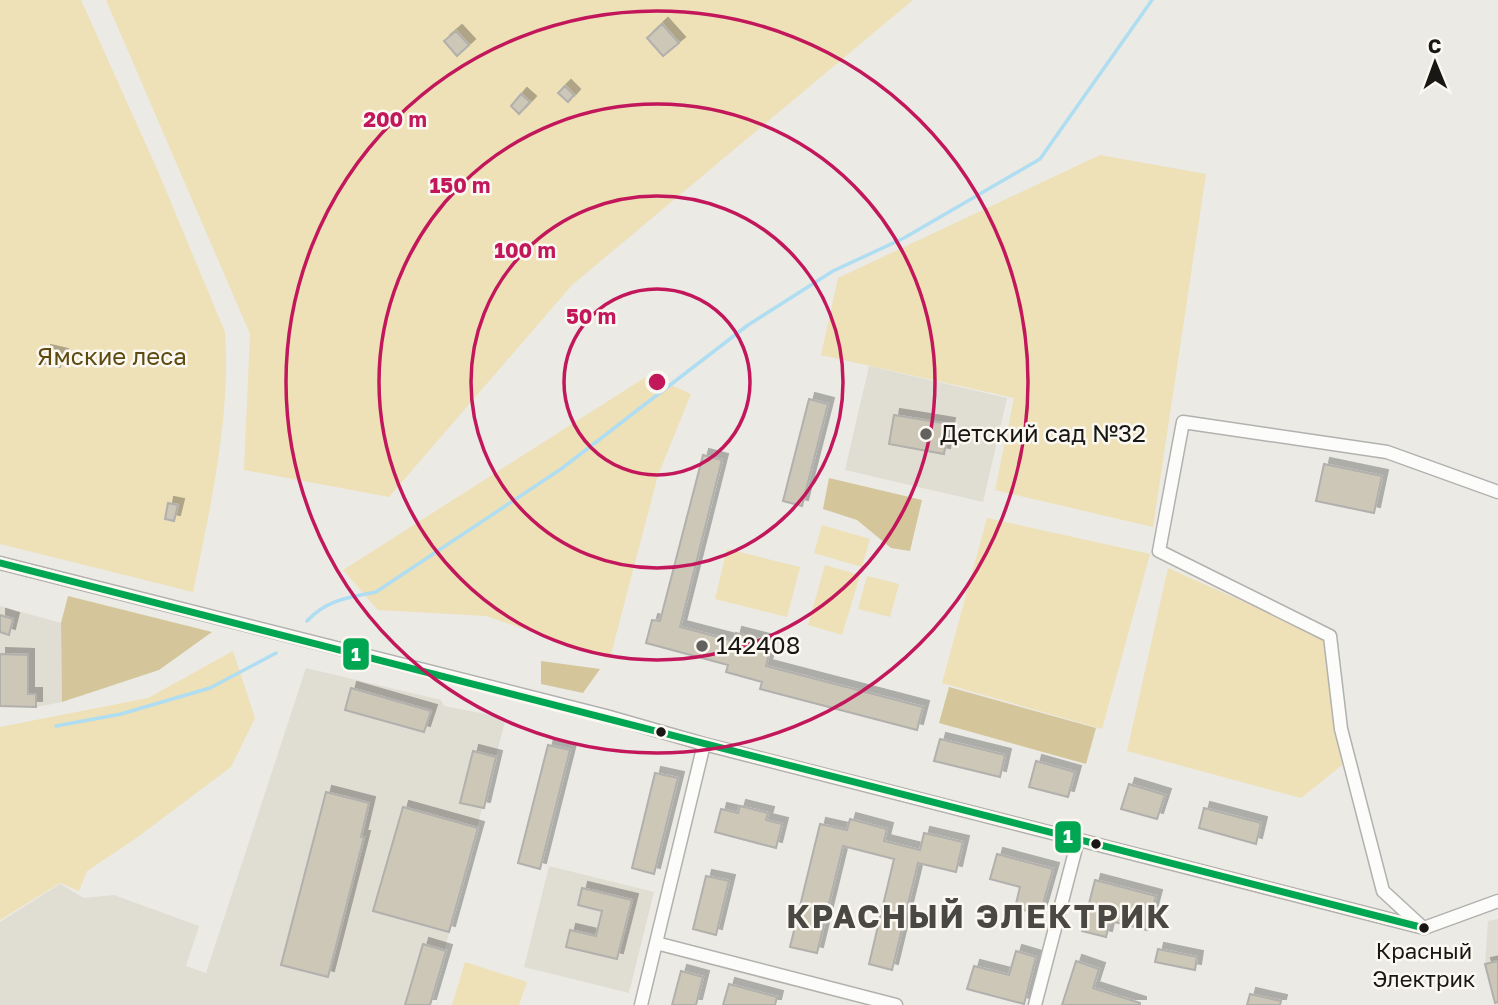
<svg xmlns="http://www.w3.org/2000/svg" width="1498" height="1005" viewBox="0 0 1498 1005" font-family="'Golos Text',sans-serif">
  <defs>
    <filter id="shadow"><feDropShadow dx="6" dy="-6" stdDeviation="0" flood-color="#0004"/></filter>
  </defs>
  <rect width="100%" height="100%" fill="#ebeae5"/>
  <path fill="#e0ddd3" d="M869,366L1007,398L983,502L845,470Z
    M0,606L61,623L62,702L36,707L0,706Z
    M306,668L441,700L444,706L506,718L430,1005H0V922L60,884L84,898L114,895L199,926L186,966L206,973Z
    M549,866L654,892L629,993L524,967Z
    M1498,919V1005H1495L1485,964L1488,921Z"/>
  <path fill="#eee0b7" d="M0,0H81L157,169L225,332C231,419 210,507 193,592L0,544Z
    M106,0H913L572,285L389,497L244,470L250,334Z
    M1100,155L1206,174L1153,527L995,490L1014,398L821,355L838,278Z
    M649,375L691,394L658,475L610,658L486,616L378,610L343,570Z
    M987,518L1150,554L1102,729L942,683Z
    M822,525L870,539L862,567L814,553Z
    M727,549L800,567L787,617L715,599Z
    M825,565L860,575L842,635L808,625Z
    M1168,568L1327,639L1341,729L1356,754L1301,798L1127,751Z
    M867,576L899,584L890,617L858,609Z
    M233,651L255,718L231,767L135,839L87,871L79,891L60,883L0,920V727L148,698Z
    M465,962L527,982L519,1005H452Z"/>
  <path fill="#d4c69a" d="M829,478L922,500L910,551L891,548L857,520L823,509Z
    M68,596L212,632L159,670L62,702L61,623Z
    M541,661L600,669L583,693L541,684Z
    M949,687L1096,728L1086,764L939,723Z"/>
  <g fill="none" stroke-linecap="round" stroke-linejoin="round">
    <path stroke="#afddf1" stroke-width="3.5" d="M307,621C326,600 349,597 376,592L561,469L748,325L833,271L904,238L1040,159L1152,0
      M56,726L121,714L210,688L276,653"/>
  </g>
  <path fill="#cdc7b7" stroke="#b1b0ad" stroke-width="2" filter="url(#shadow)" d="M662,24L679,43L663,56L647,38Z
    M456,31L469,45L457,56L444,41Z
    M565,86L574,95L568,102L558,93Z
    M521,94L530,102L519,114L511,106Z
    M45,351L62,355L60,367L42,363Z
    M809,399L828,404L802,506L783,501Z
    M894,415L949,424L944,454L889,444Z
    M703,455L722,460L680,627L734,641L736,633L772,642L766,666L923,707L917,730L760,689L762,682L726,672L728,665L646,643L652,620L660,621Z
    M1324,464L1382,476L1374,513L1316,501Z
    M168,503L178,505L174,521L165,519Z
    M0,615L13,619L9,635L0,632Z
    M0,654L28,655V694H36V707L0,706Z
    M351,688L431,711L424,732L345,710Z
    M940,739L1005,755L1000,777L934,761Z
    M548,745L570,750L540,869L518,863Z
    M473,751L496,757L484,808L460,803Z
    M1036,761L1075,772L1068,797L1029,787Z
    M655,773L678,778L654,874L632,868Z
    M1129,784L1165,795L1157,819L1121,809Z
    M326,792L369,803L361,837H364L328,977L281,965Z
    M740,806L768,813L766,820L782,824L776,848L715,832L721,809L738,813Z
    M403,807L478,828L449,932L373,911Z
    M1204,808L1261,823L1256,844L1199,828Z
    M850,819L887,829L884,841L920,850L924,833L963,842L956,872L918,863L892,970L869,964L894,859L843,846L817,953L790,947L820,824L847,830Z
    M997,854L1053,869L1040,914L1015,908L1020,887L990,879Z
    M706,876L729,881L716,935L693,929Z
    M1095,880L1156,896L1147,930L1110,921L1106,937L1082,931Z
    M582,888L632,900L617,959L566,947L570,930L596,936L602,911L578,905Z
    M423,944L446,951L430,1005H405Z
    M1158,949L1197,957L1195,970L1155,962Z
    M1016,951L1036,957L1024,1004L967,989L974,966L1009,975Z
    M1076,961L1099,969L1093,988L1140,1003V1005H1062Z
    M1498,961V1002L1495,1003L1485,964Z
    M681,971L703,977L696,1005H672Z
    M729,984L777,997L775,1005H723Z
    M1250,994L1281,1001L1280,1005H1247Z"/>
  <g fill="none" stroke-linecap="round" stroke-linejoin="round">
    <defs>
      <path id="minor" d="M0,563L606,716L704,744L1424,928
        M1421,926L1383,891L1341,729L1330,636L1159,551L1183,422L1387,452L1498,492
        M1424,928L1498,901
        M656,943L896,1005
        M641,1005L704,744
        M1035,1005L1078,840"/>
    </defs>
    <use href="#minor" stroke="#b2b1ae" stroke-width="15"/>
    <use href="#minor" stroke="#fcfcfb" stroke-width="12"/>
    <defs>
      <path id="bus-1" d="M0,563L1424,928"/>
    </defs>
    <use href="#bus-1" stroke="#fbf8f1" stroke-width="12"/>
    <use href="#bus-1" stroke="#00a651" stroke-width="7"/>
  </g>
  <g fill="none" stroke="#c2185b" stroke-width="3.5">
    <circle cx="657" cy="382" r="93"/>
    <circle cx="657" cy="382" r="186"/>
    <circle cx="657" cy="382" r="278"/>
    <circle cx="657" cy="382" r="371"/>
  </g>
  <g fill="#62615d" stroke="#fbf8f1" stroke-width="2.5">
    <circle cx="926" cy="434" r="7"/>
    <circle cx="702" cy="646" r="7"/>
  </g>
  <g fill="#181714" stroke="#fbf8f1" stroke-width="2.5">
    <circle cx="661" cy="732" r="6"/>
    <circle cx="1096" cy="844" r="6"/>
    <circle cx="1424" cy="928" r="6"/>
  </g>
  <g text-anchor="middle" stroke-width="5" stroke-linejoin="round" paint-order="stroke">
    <g font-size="22" fill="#181714" stroke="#fbf8f1">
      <text x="1424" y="959">Красный<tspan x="1424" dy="28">Электрик</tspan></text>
    </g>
    <g font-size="24" fill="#5c4a0e" stroke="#fbf8f1">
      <text x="112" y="365">Ямские леса</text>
    </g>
    <g font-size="24" fill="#181714" stroke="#fbf8f1" text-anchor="start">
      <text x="940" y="442">Детский сад №32</text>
      <text x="716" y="654">142408</text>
    </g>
    <g font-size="32" font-weight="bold" letter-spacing="2" fill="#4a4842" stroke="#fbf8f1">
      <text x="979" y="928">КРАСНЫЙ ЭЛЕКТРИК</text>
    </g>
  </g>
  <circle cx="657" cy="382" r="10" fill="#c2185b" stroke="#fbf8f1" stroke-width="3.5"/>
  <g font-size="21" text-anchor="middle" font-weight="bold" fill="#c2185b" stroke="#fbf8f1" stroke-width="5" stroke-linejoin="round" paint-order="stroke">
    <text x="395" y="127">200 m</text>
    <text x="460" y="193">150 m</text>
    <text x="525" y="258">100 m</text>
    <text x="591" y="324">50 m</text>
  </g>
  <g stroke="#fbf8f1" stroke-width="2.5">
    <rect x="342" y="637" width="28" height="34" rx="7" fill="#00a651"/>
    <rect x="1054" y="820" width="28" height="34" rx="7" fill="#00a651"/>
  </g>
  <g font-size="19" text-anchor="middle" font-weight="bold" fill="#fff">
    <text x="356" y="661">1</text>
    <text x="1068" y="843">1</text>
  </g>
  <g transform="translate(1435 63) rotate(359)" stroke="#fbf8f1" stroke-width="5" paint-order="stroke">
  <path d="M0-5L12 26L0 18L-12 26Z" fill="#181714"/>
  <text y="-10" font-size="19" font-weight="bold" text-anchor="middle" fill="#181714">С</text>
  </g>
</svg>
